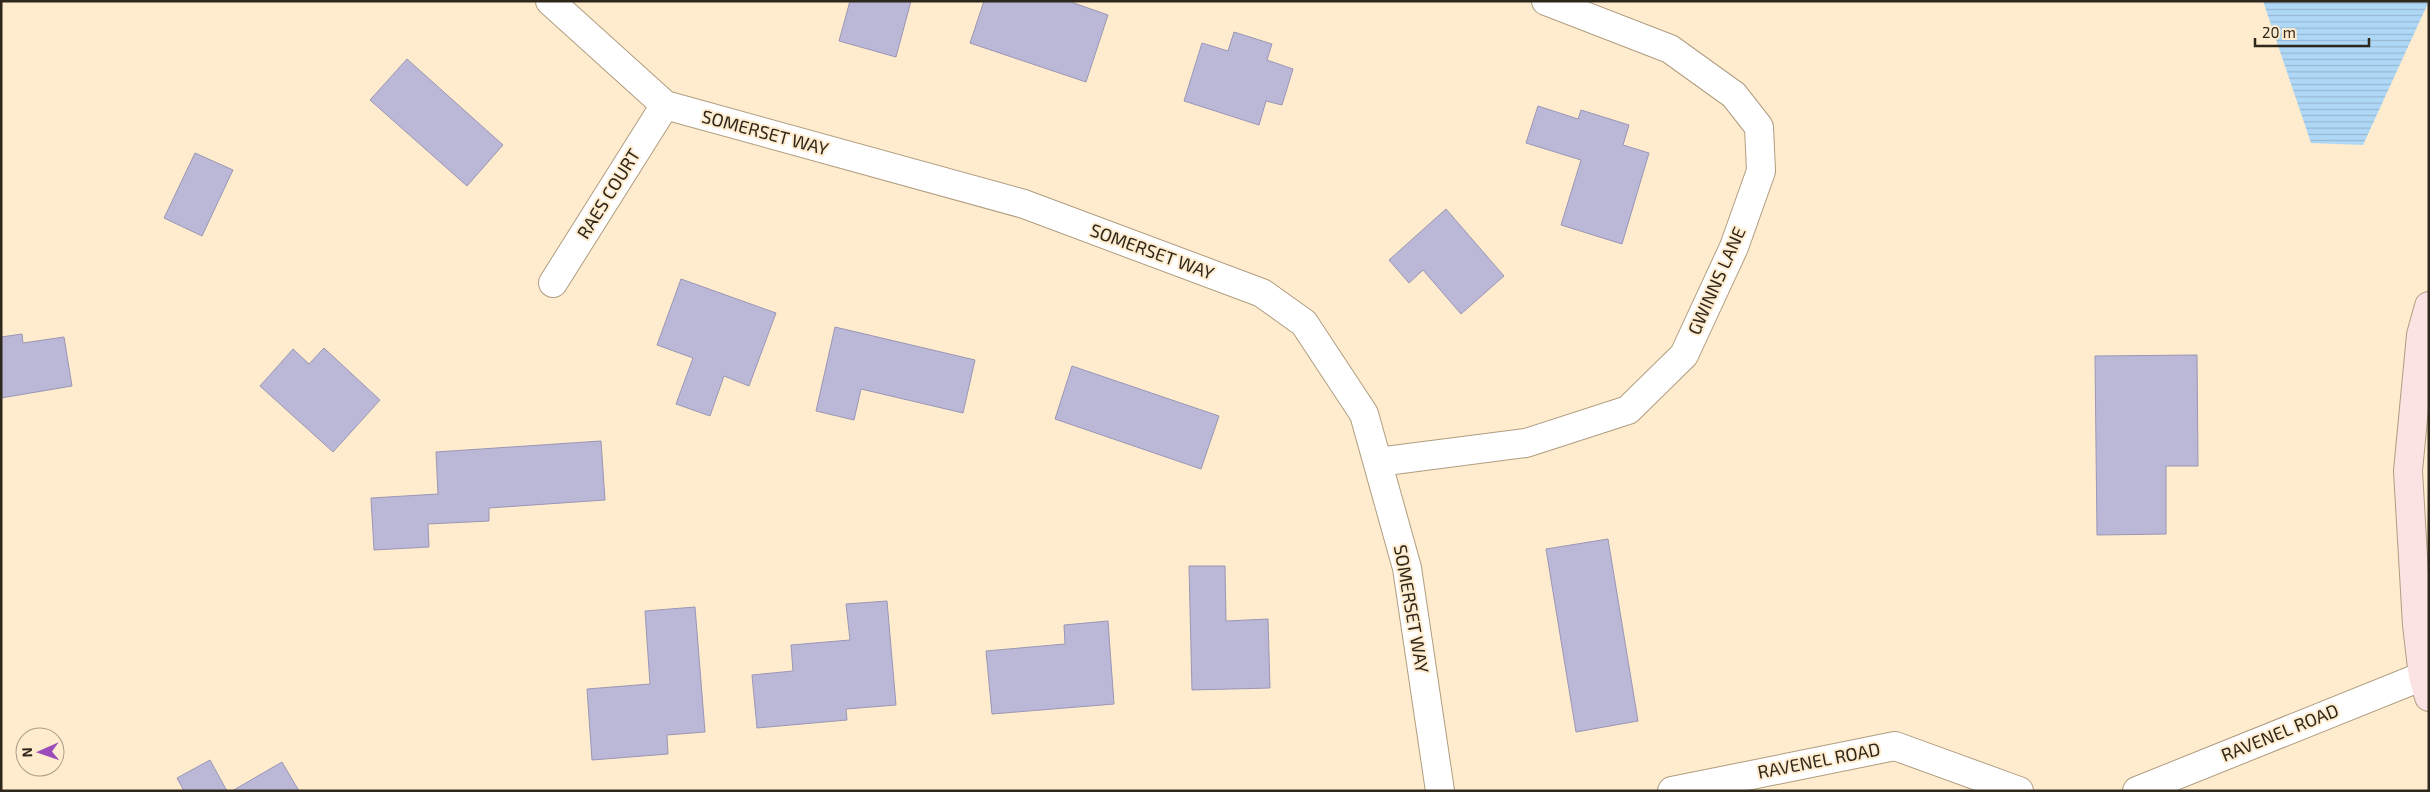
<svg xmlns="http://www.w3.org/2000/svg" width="2430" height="792" viewBox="0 0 2430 792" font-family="'Exo 2',sans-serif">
  <defs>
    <pattern id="water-rules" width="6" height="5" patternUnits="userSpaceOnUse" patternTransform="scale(1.25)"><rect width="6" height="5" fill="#afd7f6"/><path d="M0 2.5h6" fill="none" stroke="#97b9d2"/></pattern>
  </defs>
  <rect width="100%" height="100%" fill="#ffebcd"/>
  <path fill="url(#water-rules)" d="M2263,1H2429L2363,145L2311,143Z"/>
  <path fill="#bab7d7" stroke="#9a97b6" d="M850,1H911L896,57L839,41Z
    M984,1H1068L1108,15L1086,82L970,43Z
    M1234,32L1272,44L1267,60L1293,69L1282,105L1266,101L1259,125L1184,101L1202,43L1228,51Z
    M407,59L503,145L467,186L370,100Z
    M1538,106L1578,119L1581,110L1629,125L1623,145L1649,153L1622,244L1561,225L1581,160L1526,143Z
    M195,153L233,170L202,236L164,218Z
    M1446,209L1504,276L1461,314L1423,270L1409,283L1389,260Z
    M681,279L776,313L749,386L724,376L710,416L676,404L693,358L657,345Z
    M835,327L975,360L963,413L861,389L854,420L816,411Z
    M22,334L23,343L64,337L72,386L1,398V337Z
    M324,348L380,400L333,452L260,386L293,349L309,364Z
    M2197,355L2198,466H2166V534L2097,535L2095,356Z
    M1072,366L1219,416L1201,469L1055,419Z
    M601,441L605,500L489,508V521L428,524L429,547L374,550L371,498L438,494L436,452Z
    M1608,539L1638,721L1576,732L1546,549Z
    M1189,566H1225L1226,621L1268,619L1270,688L1192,690Z
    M887,601L896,705L846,709L847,720L757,728L752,675L793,671L791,645L850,640L846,604Z
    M695,607L705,732L667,735L668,754L592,760L587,689L650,684L645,611Z
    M1108,621L1114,704L992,714L986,651L1065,644L1064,625Z
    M210,760L227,791H184L177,778Z
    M282,762L299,791H232Z"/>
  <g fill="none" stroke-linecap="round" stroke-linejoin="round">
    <defs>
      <path id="street" d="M550,1L665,105L1024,204L1262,293L1304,323L1364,414L1407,568L1440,791
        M553,283L665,105
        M1378,462L1526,443L1628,410L1684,355L1734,247L1761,171L1759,127L1734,95L1670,49L1546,1
        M1672,791L1895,746L2019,791
        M2137,791L2423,676"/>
      <path id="secondary" d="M2429,306L2421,335L2408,471L2417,625L2423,676L2429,697"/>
    </defs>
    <use href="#street" stroke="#b09d81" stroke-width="30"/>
    <use href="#secondary" stroke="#b09d81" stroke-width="30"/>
    <use href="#street" stroke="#fff" stroke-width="28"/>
    <use href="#secondary" stroke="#fde2e4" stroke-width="28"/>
  </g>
  <g text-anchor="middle" stroke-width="4" stroke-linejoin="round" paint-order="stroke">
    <g font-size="18" fill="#2e271b" stroke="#ffebcd">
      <text transform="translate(765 133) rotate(15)" y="6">SOMERSET WAY</text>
      <text transform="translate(609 194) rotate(-58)" y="6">RAES COURT</text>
      <text transform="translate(1152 252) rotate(20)" y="6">SOMERSET WAY</text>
      <text transform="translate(1717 281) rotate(-66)" y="6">GWINNS LANE</text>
      <text transform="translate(1411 609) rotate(80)" y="6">SOMERSET WAY</text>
      <text transform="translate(2280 733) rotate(-22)" y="6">RAVENEL ROAD</text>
      <text transform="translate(1819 761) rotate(-11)" y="6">RAVENEL ROAD</text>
    </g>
  </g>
  <rect width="2430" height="792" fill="none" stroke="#2e271b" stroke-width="5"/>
  <g transform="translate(40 752) rotate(268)"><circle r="24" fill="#ffebcd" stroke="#ab9d86"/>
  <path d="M0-4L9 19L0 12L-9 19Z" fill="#9c4bba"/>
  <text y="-8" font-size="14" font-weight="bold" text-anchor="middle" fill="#2e271b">N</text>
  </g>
  <path d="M2255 38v8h114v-8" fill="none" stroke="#2e271b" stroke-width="2.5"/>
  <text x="2262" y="38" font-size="15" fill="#2e271b" stroke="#ffebcd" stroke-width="4" paint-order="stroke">20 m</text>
</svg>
